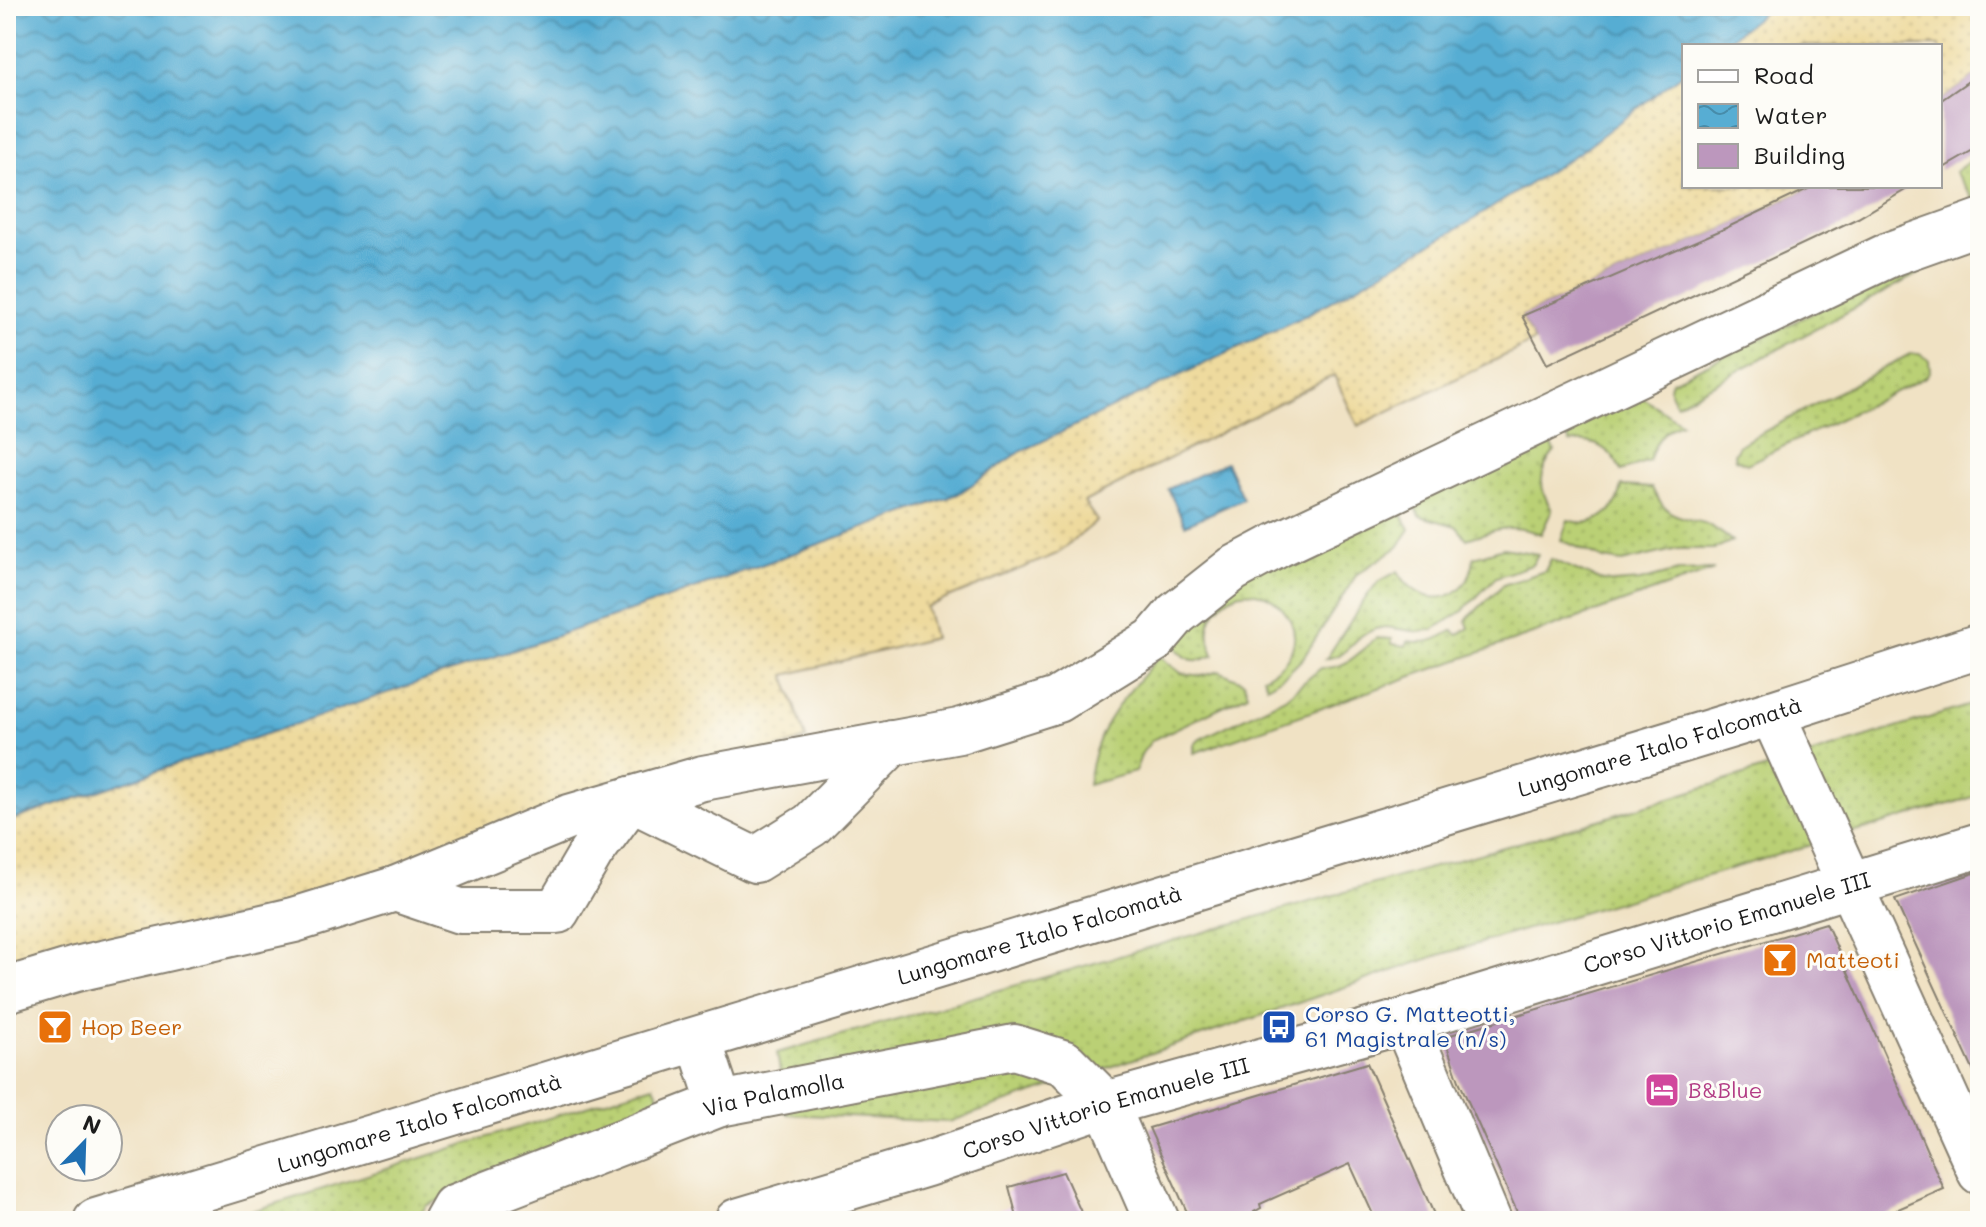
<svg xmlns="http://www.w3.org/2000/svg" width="1986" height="1227" viewBox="0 0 1986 1227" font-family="Mali,sans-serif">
  <defs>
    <pattern id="grass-dots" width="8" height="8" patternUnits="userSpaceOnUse" patternTransform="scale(2)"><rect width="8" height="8" fill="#bad075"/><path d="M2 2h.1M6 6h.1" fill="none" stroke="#9fb265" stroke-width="1.8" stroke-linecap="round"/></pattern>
    <pattern id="sand-dots" width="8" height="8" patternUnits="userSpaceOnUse" patternTransform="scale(2)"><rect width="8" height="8" fill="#eeda9e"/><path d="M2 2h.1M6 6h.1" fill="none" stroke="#ccba88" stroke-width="1.8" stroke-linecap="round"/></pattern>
    <pattern id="water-waves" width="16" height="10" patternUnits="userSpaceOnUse" patternTransform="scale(2)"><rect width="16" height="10" fill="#57add3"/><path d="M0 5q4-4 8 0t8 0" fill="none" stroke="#478caa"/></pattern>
  </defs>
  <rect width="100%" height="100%" fill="#fdfcf7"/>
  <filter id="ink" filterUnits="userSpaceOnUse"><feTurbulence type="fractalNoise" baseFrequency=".0125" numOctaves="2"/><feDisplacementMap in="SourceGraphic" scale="16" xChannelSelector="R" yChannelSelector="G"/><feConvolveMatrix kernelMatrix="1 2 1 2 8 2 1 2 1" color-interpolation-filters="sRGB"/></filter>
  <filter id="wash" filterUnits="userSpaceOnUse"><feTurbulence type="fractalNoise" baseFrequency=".006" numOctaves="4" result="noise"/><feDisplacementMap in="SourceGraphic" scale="32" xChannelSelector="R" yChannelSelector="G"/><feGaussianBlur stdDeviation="1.8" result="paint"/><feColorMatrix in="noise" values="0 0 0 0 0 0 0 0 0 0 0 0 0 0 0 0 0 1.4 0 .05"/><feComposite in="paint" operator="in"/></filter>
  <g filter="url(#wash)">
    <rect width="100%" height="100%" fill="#f0e2c4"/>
    <path fill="#ecd1ea" d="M1068,1171L1088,1221H960L1011,1206L1006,1192Z"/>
    <path fill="url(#grass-dots)" stroke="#6b7648" stroke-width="2" d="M1980,153V204L1977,205L1955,172Z
      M1897,272H1921L1677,404C1670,396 1668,390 1672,381Z
      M1910,354H1919L1929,360L1930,372L1926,377L1747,464L1735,459L1734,454L1739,445Z
      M1630,390L1682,423C1664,427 1654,444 1649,461L1621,471C1613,449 1592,438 1570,443L1562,423Z
      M1544,430L1555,451C1538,471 1538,488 1552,510L1541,534C1510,523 1498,528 1467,539L1456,526L1420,516L1410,496Z
      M1622,486L1652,488C1665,517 1677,516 1704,523C1713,526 1724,535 1732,541L1714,549H1678L1622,562L1604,559L1561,540L1568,520C1594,529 1618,512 1622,486Z
      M1395,503L1410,529L1398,547L1357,574L1303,658L1288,673L1267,686L1263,677C1341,640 1252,552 1214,614C1206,627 1208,642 1214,655C1190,666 1186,659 1170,641L1243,575Z
      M1503,548L1538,554L1532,565L1496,577L1463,611L1434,629L1419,632L1386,627L1375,629L1362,635L1342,654L1326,659L1369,593L1378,582L1398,571C1420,612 1470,604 1474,557Z
      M1551,559L1599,580L1614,583L1640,581L1678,571L1714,570L1194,753V745L1200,739L1285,698L1321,668C1347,669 1357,654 1376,638L1392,639V644L1406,646L1408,641C1428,644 1437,640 1453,630L1457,635L1469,628L1466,620L1503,585L1545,571Z
      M1159,656L1181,673L1202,676L1219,671L1244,682L1248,694L1152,740L1142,753L1135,772L1088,785C1095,724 1122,701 1159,656Z
      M1980,702V795L1436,956L949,1122L787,1114L777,1053L1599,820Z
      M654,1085L668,1116L427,1205L415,1221H221Z"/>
    <path fill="url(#sand-dots)" stroke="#857b5d" stroke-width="2" d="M1770,6H1980V73L1940,101V46H1719Z
      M1684,73V186H1814L1726,228L1522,316L1535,341L1358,426L1334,375L1084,502L1097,521L1057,554L926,607L934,638L785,675L806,739L393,876L6,978V822L680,594L958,494L1020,452L1308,314L1471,221Z"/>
    <path fill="url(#water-waves)" stroke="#3a6478" stroke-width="2" d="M6,6H1772L1720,46H1684V73L1581,151L1471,221L1308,314L1020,452L958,494L680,594L6,822Z
      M1226,462L1243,499L1185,525L1168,489Z"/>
    <g id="blocks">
      <path fill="#bc97bd" d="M1980,73V147L1940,170V101Z
        M1814,186H1912L1858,218L1547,364L1522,316L1726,228Z
        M1980,871V1085L1895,900Z
        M1826,923L1944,1189L1871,1221H1521L1459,1081L1444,1037Z
        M1367,1063L1437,1221H1376L1350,1164L1260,1204L1261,1208L1254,1212L1258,1221H1191L1149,1128Z
        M1063,1172L1085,1221H1018L1009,1187Z"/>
    </g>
  </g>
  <g filter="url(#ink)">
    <use href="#blocks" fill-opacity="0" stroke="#867f70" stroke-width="2"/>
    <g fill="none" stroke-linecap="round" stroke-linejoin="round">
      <defs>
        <g id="minor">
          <path d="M1772,713L1980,1172"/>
          <path d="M395,889L460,911H557L591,853L631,799L755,860L811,825L892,743"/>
          <path d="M6,990L76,969L294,920L395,889L569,817L703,778L959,731L1057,700L1154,640L1176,614L1233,569L1278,545L1893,253L1980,222"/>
          <path d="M1405,1021L1489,1221"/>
          <path d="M699,1040L720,1104"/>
          <path id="s1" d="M446,1221L454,1207L720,1104L1014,1047L1065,1063L1106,1104L1157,1221"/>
        </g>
        <g id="major">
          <path id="s2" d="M96,1221L1772,713L1980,646"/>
          <path id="s3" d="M737,1221L927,1164L1106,1104L1405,1021L1980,845"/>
        </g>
      </defs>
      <use href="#minor" stroke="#867f70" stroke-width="48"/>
      <use href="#major" stroke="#867f70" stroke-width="48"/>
      <use href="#minor" stroke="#fff" stroke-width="44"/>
      <use href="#major" stroke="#fff" stroke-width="44"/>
    </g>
  </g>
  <defs>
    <symbol id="bar-square" viewBox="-11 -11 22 22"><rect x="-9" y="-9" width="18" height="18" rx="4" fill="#e8710a" stroke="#fdfcf7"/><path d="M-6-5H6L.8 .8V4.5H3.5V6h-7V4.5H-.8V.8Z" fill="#fff"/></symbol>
    <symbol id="bus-square" viewBox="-11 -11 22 22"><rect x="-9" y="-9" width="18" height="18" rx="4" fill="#1a4fb4" stroke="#fdfcf7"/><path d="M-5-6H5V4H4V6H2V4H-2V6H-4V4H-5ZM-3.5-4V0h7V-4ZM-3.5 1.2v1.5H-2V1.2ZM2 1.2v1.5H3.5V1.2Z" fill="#fff"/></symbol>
    <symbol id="hotel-square" viewBox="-11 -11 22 22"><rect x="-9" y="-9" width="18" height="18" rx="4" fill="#d1479c" stroke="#fdfcf7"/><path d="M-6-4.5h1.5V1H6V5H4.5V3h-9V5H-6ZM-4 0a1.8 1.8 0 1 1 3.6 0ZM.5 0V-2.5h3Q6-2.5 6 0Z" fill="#fff"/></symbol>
  </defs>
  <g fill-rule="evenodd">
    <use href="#bar-square" x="1760" y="940" width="40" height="40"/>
    <use href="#bar-square" x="35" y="1007" width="40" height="40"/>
    <use href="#bus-square" x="1259" y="1007" width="40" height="40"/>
    <use href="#hotel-square" x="1642" y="1070" width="40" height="40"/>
  </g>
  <g text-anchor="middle" stroke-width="6" stroke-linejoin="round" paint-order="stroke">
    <g font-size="22" fill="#1c1c1c" stroke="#fdfcf7">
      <text dy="8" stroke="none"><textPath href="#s2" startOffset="1634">Lungomare Italo Falcomatà</textPath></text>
      <text dy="8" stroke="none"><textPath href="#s3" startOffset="1034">Corso Vittorio Emanuele III</textPath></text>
      <text dy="8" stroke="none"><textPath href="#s2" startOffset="986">Lungomare Italo Falcomatà</textPath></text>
      <text dy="8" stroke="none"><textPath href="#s1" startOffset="356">Via Palamolla</textPath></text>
      <text dy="8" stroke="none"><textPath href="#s3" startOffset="386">Corso Vittorio Emanuele III</textPath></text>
      <text dy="8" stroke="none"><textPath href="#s2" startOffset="338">Lungomare Italo Falcomatà</textPath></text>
    </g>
    <g font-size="22" fill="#c56008" stroke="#fdfcf7" text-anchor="start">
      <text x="1806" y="968">Matteoti</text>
      <text x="81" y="1035">Hop Beer</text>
    </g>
    <g font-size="22" fill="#164399" stroke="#fdfcf7" text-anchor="start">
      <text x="1305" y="1022">Corso G. Matteotti,<tspan x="1305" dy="25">61 Magistrale (n/s)</tspan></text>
    </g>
    <g font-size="22" fill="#b23c85" stroke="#fdfcf7" text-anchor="start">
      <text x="1688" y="1098">B&amp;Blue</text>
    </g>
  </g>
  <rect width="1986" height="1227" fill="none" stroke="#fdfcf7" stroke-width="32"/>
  <rect x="1682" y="44" width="260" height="144" fill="#fdfcf7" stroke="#a3a29f" stroke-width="2"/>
  <rect x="1698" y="70" width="40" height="12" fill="#ffffff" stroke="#a3a29f" stroke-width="2"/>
  <text x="1754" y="84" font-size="24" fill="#1c1c1c">Road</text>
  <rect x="1698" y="104" width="40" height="24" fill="url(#water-waves)" stroke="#a3a29f" stroke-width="2"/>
  <text x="1754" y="124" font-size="24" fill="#1c1c1c">Water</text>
  <rect x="1698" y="144" width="40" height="24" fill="#bc97bd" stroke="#a3a29f" stroke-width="2"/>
  <text x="1754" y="164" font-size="24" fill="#1c1c1c">Building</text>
  <g transform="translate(84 1143) rotate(23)"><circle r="38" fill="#fdfcf7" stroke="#a3a29f" stroke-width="2"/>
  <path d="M0-6L14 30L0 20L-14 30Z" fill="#1f6fb2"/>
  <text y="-12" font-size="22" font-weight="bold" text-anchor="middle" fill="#1c1c1c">N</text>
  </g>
</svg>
